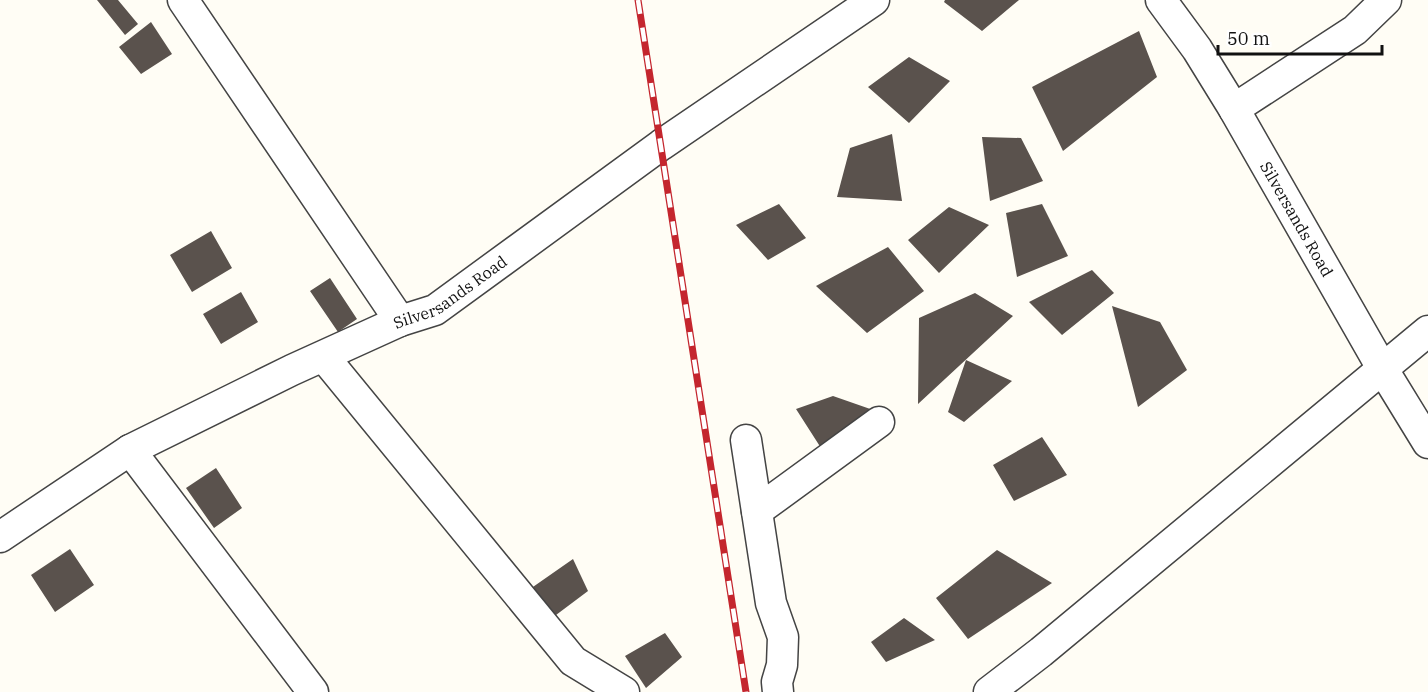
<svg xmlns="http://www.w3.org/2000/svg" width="1428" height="692" viewBox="0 0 1428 692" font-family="'IBM Plex Serif',serif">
  <rect width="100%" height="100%" fill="#fffdf5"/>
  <path fill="#5a524d" d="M97,0H118L138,24L125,35Z
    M945,0H1019L982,31L944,2Z
    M151,22L172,54L141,74L119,47Z
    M1139,31L1157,77L1063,151L1032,87Z
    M909,57L950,81L909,123L868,87Z
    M892,134L902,201L837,197L850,148Z
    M982,137L1021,138L1043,181L990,201Z
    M779,204L806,238L768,260L736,225Z
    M1042,204L1068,256L1017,277L1006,213Z
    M949,207L989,225L939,273L908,240Z
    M211,231L232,268L192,292L170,255Z
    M888,247L924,291L867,333L816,286Z
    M1092,270L1114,293L1062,335L1029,302Z
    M330,278L357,319L338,332L310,291Z
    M241,292L258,322L221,344L203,314Z
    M975,293L1013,316L918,404L919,318Z
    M1112,306L1160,322L1187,370L1138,407Z
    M966,360L1012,381L964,422L948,412Z
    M833,396L876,411L821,448L796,409Z
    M1042,437L1067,475L1014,501L993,465Z
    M216,468L242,508L214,528L186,488Z
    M70,549L94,585L55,612L31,575Z
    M997,550L1052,583L968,639L936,598Z
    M573,559L588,591L548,621L530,589Z
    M904,618L935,640L886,662L871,642Z
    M665,633L682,657L646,688L625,656Z"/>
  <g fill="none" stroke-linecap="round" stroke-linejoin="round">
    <defs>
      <g id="minor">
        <path d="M183,0L400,321"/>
        <path id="s1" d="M1161,0L1197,49L1234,109L1382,368L1428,443"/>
        <path d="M1234,109L1355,30L1386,0"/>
        <path d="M324,357L573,661L624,692"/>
        <path d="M746,440L771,603L783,637L782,665L777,682L778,692"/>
        <path d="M130,450L313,692"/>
        <path d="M757,511L879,422"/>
        <path id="s2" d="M0,537L130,450L292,370L400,321L435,310L661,145L874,0"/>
        <path d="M989,692L1041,652L1428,331"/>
      </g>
    </defs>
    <use href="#minor" stroke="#444" stroke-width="33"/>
    <use href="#minor" stroke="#fff" stroke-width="30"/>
    <defs>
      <path id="rail" d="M638,0L746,692"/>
    </defs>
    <use href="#rail" stroke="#c4262e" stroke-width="7"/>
    <use href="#rail" stroke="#fff" stroke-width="4.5" stroke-dasharray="14" stroke-linecap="butt"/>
  </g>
  <g text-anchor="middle" stroke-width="6" stroke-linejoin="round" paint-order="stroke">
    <g font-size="16" fill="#111" stroke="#fff">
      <text dy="6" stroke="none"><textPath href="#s1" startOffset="258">Silversands Road</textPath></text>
      <text dy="6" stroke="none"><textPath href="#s2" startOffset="514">Silversands Road</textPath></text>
    </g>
  </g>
  <path d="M1218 45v9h164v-9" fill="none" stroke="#111111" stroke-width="3"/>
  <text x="1227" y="45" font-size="18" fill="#111111" stroke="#ffffff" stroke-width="4.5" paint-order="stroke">50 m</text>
</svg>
